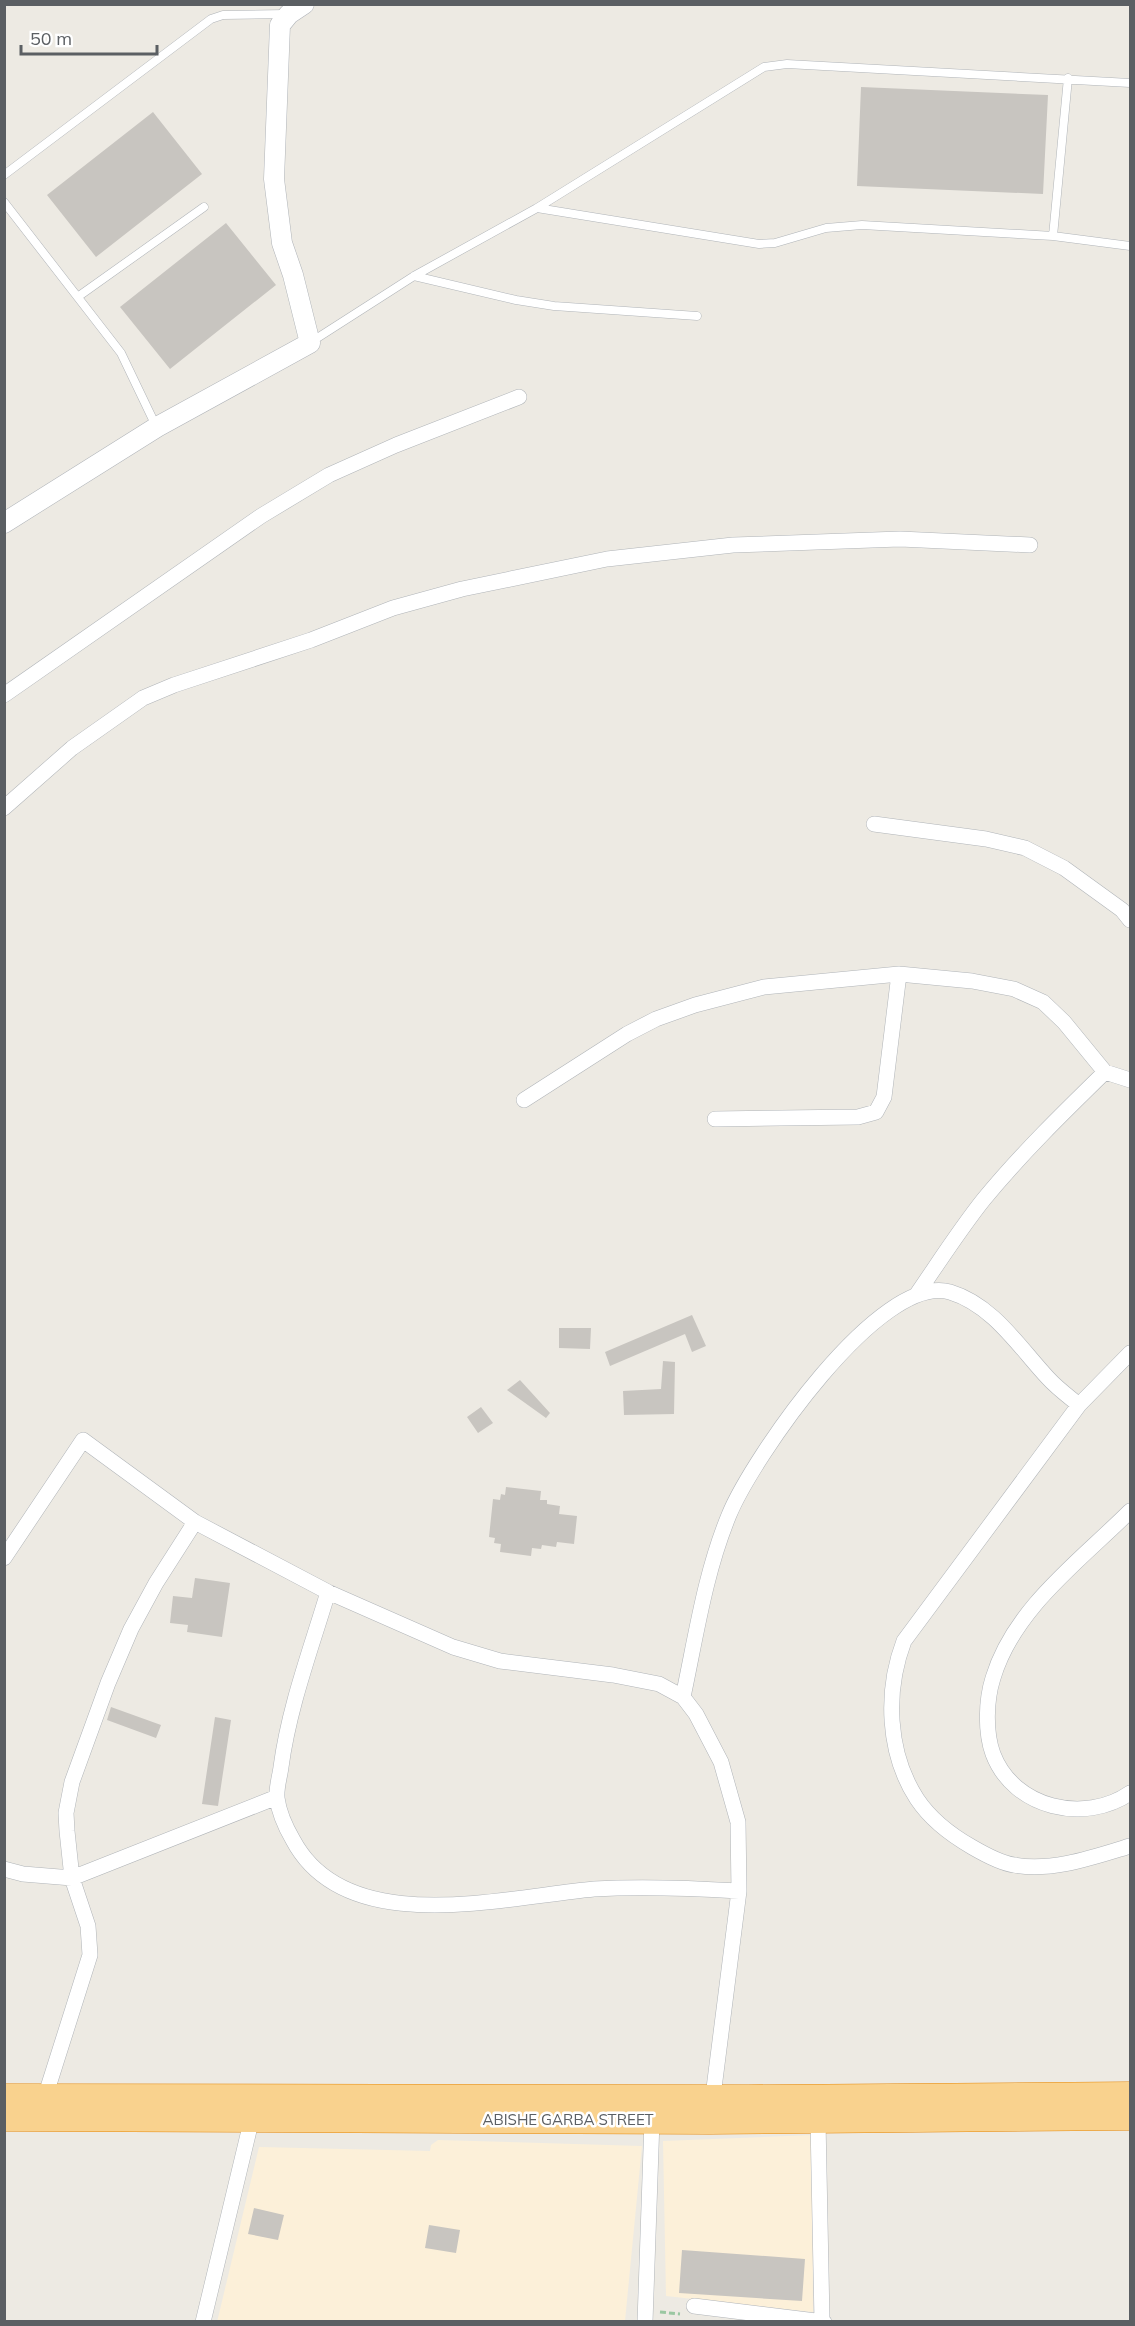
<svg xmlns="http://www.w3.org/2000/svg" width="1135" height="2326" viewBox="0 0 1135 2326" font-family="Mulish,sans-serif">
  <rect width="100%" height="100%" fill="#edeae3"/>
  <path fill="#fcf0d9" d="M812,2135L813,2312L666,2296L663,2141Z
    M438,2140L642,2146L625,2321L217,2322L259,2147L430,2151L431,2145Z"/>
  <path fill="#c8c5c0" d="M861,87L1048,95L1043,194L857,186Z
    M153,112L202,174L96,257L47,195Z
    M226,223L276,285L170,369L120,307Z
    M692,1315L706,1346L692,1352L685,1334L610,1366L605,1352Z
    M559,1328H591L590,1349L559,1348Z
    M663,1361L675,1362L674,1414L624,1415L623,1391L661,1389Z
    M520,1380L550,1413L546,1418L507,1390Z
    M481,1407L493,1423L478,1433L467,1417Z
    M506,1487L541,1491L540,1500H547V1504L560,1506L559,1514L577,1516L574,1544L557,1542L556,1547L542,1545L541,1549L532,1548L531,1556L500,1552L501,1544L494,1543L495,1538L489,1537L493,1499L500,1500L501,1494L505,1495Z
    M195,1578L230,1583L222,1637L187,1632L188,1625L170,1623L173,1596L192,1598Z
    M111,1707L161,1725L156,1738L107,1720Z
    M215,1717L231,1720L218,1806L202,1804Z
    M254,2208L284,2215L278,2240L248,2234Z
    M429,2225L460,2230L456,2253L425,2248Z
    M682,2250L805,2259L802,2301L679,2293Z"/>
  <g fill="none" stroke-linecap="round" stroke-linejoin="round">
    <defs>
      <path id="lane" d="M4,175L211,19L223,15L286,14
        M4,202L121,353L156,426
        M537,208L759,244L775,243L826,228L862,225L1053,236L1130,246
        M1053,236L1068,78
        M414,276L516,300L554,306L697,316
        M79,296L204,207
        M311,342L414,276L537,208L764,67L787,64L1130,83"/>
      <path id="street" d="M4,695L261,516L329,475L396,445L519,397
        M4,808L72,748L143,698L174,685L311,640L393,608L462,589L607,559L733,545L900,539L1030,545
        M874,824L986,839L1025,848L1064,868L1122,910L1130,920
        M524,1100L627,1034L656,1019L695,1005L764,987L899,974L972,981L1014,989L1043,1002L1064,1022L1105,1072L1130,1080
        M715,1119L858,1117L876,1112L884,1097L899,974
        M917,1294C939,1262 960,1229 984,1199C1021,1154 1063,1113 1105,1072
        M1130,1353L1079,1405L904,1641C885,1691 887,1753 917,1799C931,1820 951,1835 972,1847C984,1854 1000,1863 1014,1865C1052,1872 1094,1857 1130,1846
        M1130,1511C1081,1560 1014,1608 993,1678C986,1700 985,1732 993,1754C1014,1809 1085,1824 1130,1793
        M4,1558L83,1440L195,1522L328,1592L453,1647L500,1661L613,1675L659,1684L683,1697L696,1714L721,1762L738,1822L739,1891L712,2104
        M328,1592C311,1649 289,1707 281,1767C280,1776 276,1788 277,1798C279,1813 286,1828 293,1840C346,1940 504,1897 594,1889C643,1886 690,1888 739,1891
        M683,1697C696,1636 705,1573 729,1515C752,1459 880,1272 950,1292C993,1305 1019,1347 1048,1378C1057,1388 1068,1396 1079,1405
        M4,1869L23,1874L72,1878L277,1797
        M45,2097L90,1955L88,1926L72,1878L67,1831L66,1813L72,1782L108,1683L131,1629L156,1583L195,1522
        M818,2121L822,2321
        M694,2306L824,2322
        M203,2322L252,2118
        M645,2322L652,2120"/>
      <path id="secondary" d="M4,523L157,427L310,343L293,275L282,243L274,179L280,25L289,14L304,4"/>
      <path id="highway" d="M4,2097L748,2098L1130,2095
        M4,2118L710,2121L1130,2117"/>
    </defs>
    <use href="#lane" stroke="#b0b4b8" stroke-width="9"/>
    <use href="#street" stroke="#b0b4b8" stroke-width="16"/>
    <use href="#secondary" stroke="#afb3b8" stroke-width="21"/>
    <use href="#highway" stroke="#e78909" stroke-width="27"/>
    <path stroke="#9bc7a2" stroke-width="3" stroke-dasharray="6 3" stroke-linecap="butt" d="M660,2312L680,2314"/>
    <use href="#lane" stroke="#fff" stroke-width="8"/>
    <use href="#street" stroke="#fff" stroke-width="15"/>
    <use href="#secondary" stroke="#fff" stroke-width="20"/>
    <use href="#highway" stroke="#f9d28e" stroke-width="26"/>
  </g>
  <g text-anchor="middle" stroke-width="5" stroke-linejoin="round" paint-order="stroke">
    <g font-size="15" fill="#5b5f63" stroke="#fff">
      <text x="568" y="2125">ABISHE GARBA STREET</text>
    </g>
  </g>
  <rect width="1135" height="2326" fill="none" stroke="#5b5f63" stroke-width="12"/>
  <path d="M21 45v9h136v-9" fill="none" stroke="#5b5f63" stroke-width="3"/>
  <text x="30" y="45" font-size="18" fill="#5b5f63" stroke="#ffffff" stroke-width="4.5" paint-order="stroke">50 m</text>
</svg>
